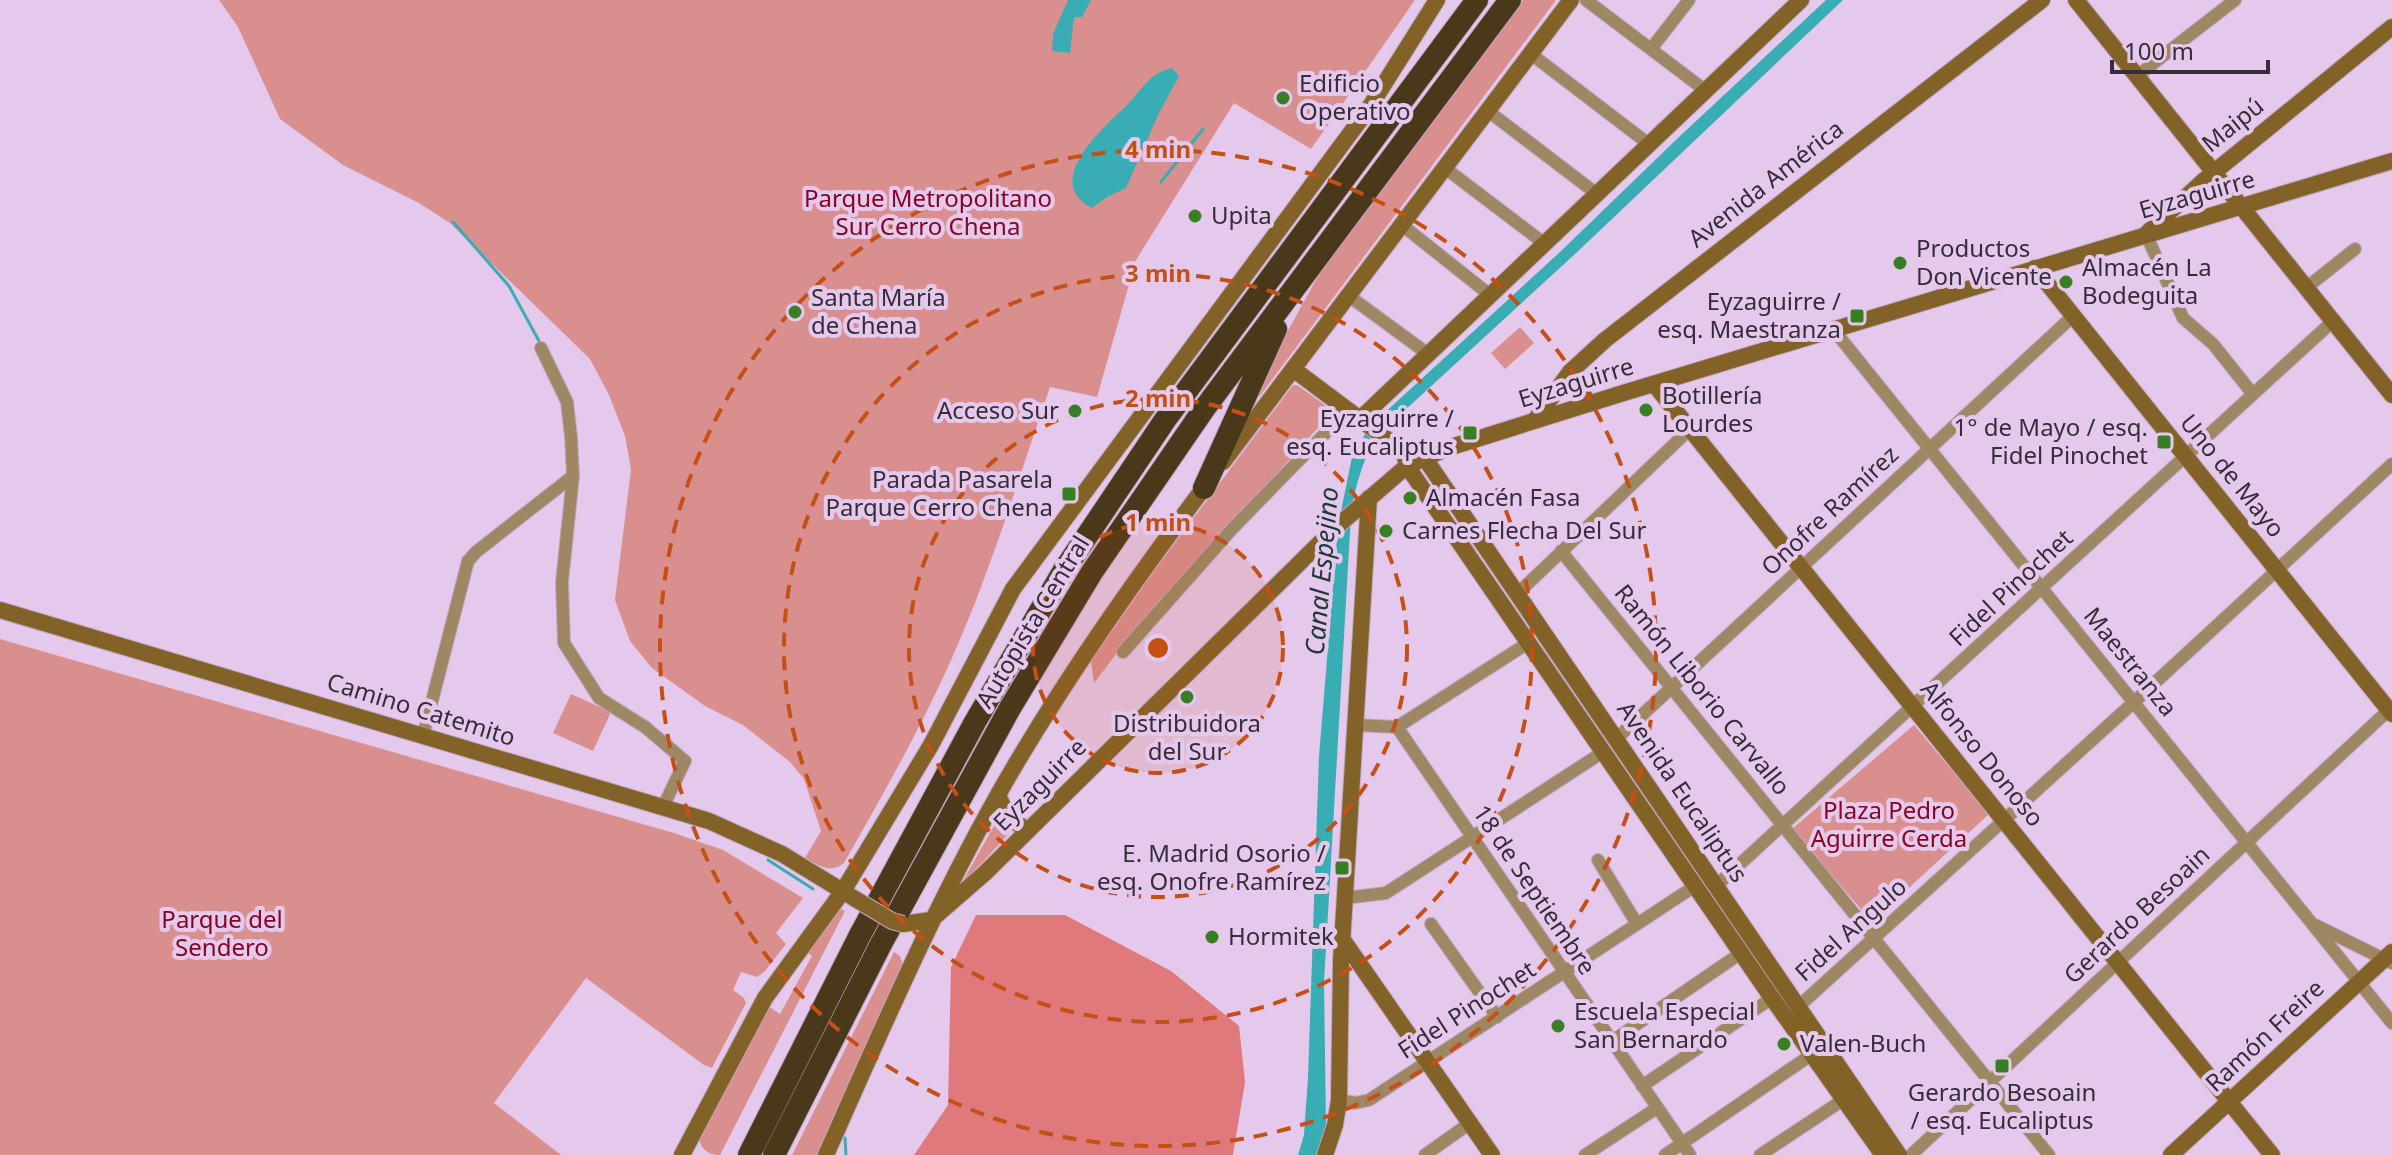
<svg xmlns="http://www.w3.org/2000/svg" width="2392" height="1155" viewBox="0 0 2392 1155" font-family="'Noto Sans',sans-serif">
  <rect width="100%" height="100%" fill="#e5c9ec"/>
  <path fill="#da8f8f" d="M219,0H1415L1311,149L1234,103L1136,260L1097,397L1050,387C1019,477 991,570 952,658C921,728 882,796 844,863C830,874 820,866 805,858L821,831L804,779L790,762L743,725L705,706L652,668L630,641L615,600L631,469L625,436L609,395L590,359L450,223L419,203L343,165L280,119L238,27Z
    M1523,0H1556L1259,397L1254,392L1322,269Z
    M1520,327L1534,343L1505,369L1491,353Z
    M1293,385H1297L1333,411L1123,645L1094,683L1091,661L1154,571Z
    M0,639L674,833L723,850L803,898L776,933L786,944L765,971L757,977L741,972L733,990L744,998L746,1003L712,1068L704,1065L586,978L494,1103L561,1155H0Z
    M571,694L611,712L593,751L553,733Z
    M1914,725L1989,814L1872,922L1792,829Z
    M1000,815L1013,829L959,888Z
    M839,908L845,911L720,1155C705,1155 700,1146 697,1133L765,1004L780,1014L812,956L802,949Z
    M894,952L900,956L904,968L822,1155H792Z"/>
  <path fill="#df797c" d="M976,915H1065L1171,971L1239,1026L1245,1082L1233,1155H914L948,1105L951,967Z"/>
  <path fill="#38adb3" d="M1068,0H1091L1082,17H1074L1070,53L1052,51L1053,34Z
    M1826,0H1843L1575,254L1379,434C1363,458 1355,486 1351,515L1324,982L1326,1127L1317,1155H1298L1304,1135L1308,1077L1319,756L1338,526L1352,457L1369,427L1560,252L1680,136Z
    M1172,68L1179,76L1158,115L1126,188L1107,197L1092,208C1041,182 1103,128 1126,106C1141,91 1150,72 1172,68Z"/>
  <g fill="none" stroke-linecap="round" stroke-linejoin="round">
    <path stroke="#38adb3" stroke-width="3" d="M1161,182L1203,129
      M453,222L509,286L539,341
      M768,860L813,889
      M845,1138L846,1155"/>
    <defs>
      <path id="street" d="M1586,0L1706,91
        M1651,49L1689,0
        M1531,54L1650,145
        M2137,76L2235,0
        M1488,111L1597,194
        M1445,168L1545,244
        M1402,225L1490,295
        M2146,234L2183,318L2213,344L2252,393
        M2306,288L2355,249
        M1349,296L1428,354
        M1833,329L2392,1023
        M541,348L567,402L571,437L573,476L562,582L564,643L599,698L645,727L685,761L663,807
        M1561,551L2049,1155
        M1517,594L1690,429
        M1123,652L1231,530L1348,410
        M1355,725L1397,727L1528,643
        M1397,727L1690,1155
        M423,736L468,561L476,552L573,476
        M1616,739L2073,316
        M1598,860L1637,924
        M1717,885L2333,321
        M1345,898L1386,893L1603,752
        M1431,924L1497,1017
        M2315,925L2392,963
        M1799,1006L2134,702L2392,464
        M1611,1042L1741,953
        M1642,1086L1772,998
        M1339,1100L1355,1103L1369,1100L1695,886
        M1425,1155L1470,1123
        M1585,1155L1657,1108
        M1665,1155L1811,1055
        M1760,1155L1843,1100
        M1911,1155L2392,707"/>
      <path id="secondary" d="M2076,0L2392,395
        M2147,233L2202,182L2392,27
        M2035,268L2392,714
        M1293,369L1404,452L1411,454
        M1570,372L1589,404
        M1654,384L2272,1155
        M1360,419L1801,0
        M1535,420L1570,372L1605,340L2042,0
        M1404,452L1407,466L1772,998L1883,1155
        M1424,457L1899,1155
        M1223,462L1571,0
        M0,610L709,821L782,854L849,895
        M998,795L1008,817L1028,831
        M903,924L931,920L985,873L1335,528L1407,466L1448,448L1620,394L2392,161
        M1343,940L1492,1155
        M682,1155L765,998L843,891L931,745L1013,589L1369,108L1437,0
        M826,1155C880,1033 933,910 999,793C1061,684 1134,581 1209,481
        M1325,1155L1335,1125L1339,1100L1341,961L1369,498
        M2171,1155L2392,952"/>
      <path id="highway" d="M1204,488L1276,329
        M749,1155L860,935L975,722L1064,570L1165,420L1477,0
        M774,1155L881,944L1010,708L1092,572L1204,409L1510,0"/>
    </defs>
    <use href="#street" stroke="#bfa6c5" stroke-width="14"/>
    <use href="#secondary" stroke="#bfa6c5" stroke-width="18"/>
    <use href="#highway" stroke="#bfa6c5" stroke-width="24"/>
    <use href="#street" stroke="#9e8864" stroke-width="12"/>
    <use href="#secondary" stroke="#836227" stroke-width="16"/>
    <use href="#highway" stroke="#49381a" stroke-width="22"/>
    <defs>
      <path id="secondary-bridge" d="M852,897L892,921L903,924"/>
    </defs>
    <use href="#secondary-bridge" stroke="#bfa6c5" stroke-width="18" stroke-linecap="butt"/>
    <use href="#secondary-bridge" stroke="#836227" stroke-width="16"/>
  </g>
  <circle cx="1158" cy="648" r="125" fill="#c55015" fill-opacity=".12"/>
  <g fill="none" stroke="#c55015" stroke-width="4" stroke-dasharray="14 10">
    <circle cx="1158" cy="648" r="125"/>
    <circle cx="1158" cy="648" r="249"/>
    <circle cx="1158" cy="648" r="374"/>
    <circle cx="1158" cy="648" r="498"/>
  </g>
  <g fill="#387e22" stroke="#e5c9ec" stroke-width="3">
    <circle cx="1283" cy="98" r="8"/>
    <circle cx="1195" cy="216" r="8"/>
    <circle cx="1900" cy="263" r="8"/>
    <circle cx="2066" cy="282" r="8"/>
    <circle cx="795" cy="312" r="8"/>
    <rect x="1849" y="308" width="16" height="16" rx="4"/>
    <circle cx="1646" cy="410" r="8"/>
    <circle cx="1075" cy="411" r="8"/>
    <rect x="1462" y="425" width="16" height="16" rx="4"/>
    <rect x="2156" y="434" width="16" height="16" rx="4"/>
    <rect x="1061" y="486" width="16" height="16" rx="4"/>
    <circle cx="1410" cy="498" r="8"/>
    <circle cx="1386" cy="531" r="8"/>
    <circle cx="1187" cy="697" r="8"/>
    <rect x="1334" y="860" width="16" height="16" rx="4"/>
    <circle cx="1212" cy="937" r="8"/>
    <circle cx="1558" cy="1026" r="8"/>
    <circle cx="1784" cy="1044" r="8"/>
    <rect x="1994" y="1058" width="16" height="16" rx="4"/>
  </g>
  <g text-anchor="middle" stroke-width="8" stroke-linejoin="round" paint-order="stroke">
    <g font-size="24" fill="#372c3a" stroke="#e5c9ec" text-anchor="start">
      <text x="1299" y="92">Edificio<tspan x="1299" dy="28">Operativo</tspan></text>
      <text x="1211" y="224">Upita</text>
      <text x="1916" y="257">Productos<tspan x="1916" dy="28">Don Vicente</tspan></text>
      <text x="2082" y="276">Almacén La<tspan x="2082" dy="28">Bodeguita</tspan></text>
      <text x="811" y="306">Santa María<tspan x="811" dy="28">de Chena</tspan></text>
      <text x="1841" y="310" text-anchor="end">Eyzaguirre /<tspan x="1841" dy="28">esq. Maestranza</tspan></text>
      <text x="1662" y="404">Botillería<tspan x="1662" dy="28">Lourdes</tspan></text>
      <text x="1059" y="419" text-anchor="end">Acceso Sur</text>
      <text x="1454" y="427" text-anchor="end">Eyzaguirre /<tspan x="1454" dy="28">esq. Eucaliptus</tspan></text>
      <text x="2148" y="436" text-anchor="end">1° de Mayo / esq.<tspan x="2148" dy="28">Fidel Pinochet</tspan></text>
      <text x="1053" y="488" text-anchor="end">Parada Pasarela<tspan x="1053" dy="28">Parque Cerro Chena</tspan></text>
      <text x="1426" y="506">Almacén Fasa</text>
      <text x="1402" y="539">Carnes Flecha Del Sur</text>
      <text x="1187" y="732" text-anchor="middle">Distribuidora<tspan x="1187" dy="28">del Sur</tspan></text>
      <text x="1326" y="862" text-anchor="end">E. Madrid Osorio /<tspan x="1326" dy="28">esq. Onofre Ramírez</tspan></text>
      <text x="1228" y="945">Hormitek</text>
      <text x="1574" y="1020">Escuela Especial<tspan x="1574" dy="28">San Bernardo</tspan></text>
      <text x="1800" y="1052">Valen-Buch</text>
      <text x="2002" y="1101" text-anchor="middle">Gerardo Besoain<tspan x="2002" dy="28">/ esq. Eucaliptus</tspan></text>
    </g>
    <g font-size="24" fill="#372c3a" stroke="#e5c9ec">
      <text transform="translate(2233 125) rotate(-39)" y="8">Maipú</text>
      <text transform="translate(1766 184) rotate(-38)" y="8">Avenida América</text>
      <text transform="translate(2197 195) rotate(-16)" y="8">Eyzaguirre</text>
      <text transform="translate(1576 383) rotate(-17)" y="8">Eyzaguirre</text>
      <text transform="translate(2232 476) rotate(51)" y="8">Uno de Mayo</text>
      <text transform="translate(1830 511) rotate(-43)" y="8">Onofre Ramírez</text>
      <text transform="translate(2011 588) rotate(-43)" y="8">Fidel Pinochet</text>
      <text transform="translate(1033 622) rotate(-59)" y="8">Autopista Central</text>
      <text transform="translate(2130 662) rotate(51)" y="8">Maestranza</text>
      <text transform="translate(1702 690) rotate(51)" y="8">Ramón Liborio Carvallo</text>
      <text transform="translate(421 710) rotate(17)" y="8">Camino Catemito</text>
      <text transform="translate(1982 754) rotate(51)" y="8">Alfonso Donoso</text>
      <text transform="translate(1040 785) rotate(-45)" y="8">Eyzaguirre</text>
      <text transform="translate(1682 792) rotate(56)" y="8">Avenida Eucaliptus</text>
      <text transform="translate(1534 890) rotate(56)" y="8">18 de Septiembre</text>
      <text transform="translate(2137 915) rotate(-43)" y="8">Gerardo Besoain</text>
      <text transform="translate(1851 930) rotate(-42)" y="8">Fidel Angulo</text>
      <text transform="translate(1467 1010) rotate(-33)" y="8">Fidel Pinochet</text>
      <text transform="translate(2265 1036) rotate(-43)" y="8">Ramón Freire</text>
    </g>
    <g font-size="24" fill="#870422" stroke="#e5c9ec">
      <text x="928" y="207">Parque Metropolitano<tspan x="928" dy="28">Sur Cerro Chena</tspan></text>
      <text x="1889" y="819">Plaza Pedro<tspan x="1889" dy="28">Aguirre Cerda</tspan></text>
      <text x="222" y="928">Parque del<tspan x="222" dy="28">Sendero</tspan></text>
    </g>
    <g font-size="26" font-style="italic" fill="#20393a" stroke="#e5c9ec">
      <text transform="translate(1322 571) rotate(-85)" y="9">Canal Espejino</text>
    </g>
  </g>
  <circle cx="1158" cy="648" r="12" fill="#c55015" stroke="#e5c9ec" stroke-width="4"/>
  <g font-size="24" text-anchor="middle" font-weight="bold" fill="#c55015" stroke="#e5c9ec" stroke-width="8" stroke-linejoin="round" paint-order="stroke">
    <text x="1158" y="158">4 min</text>
    <text x="1158" y="282">3 min</text>
    <text x="1158" y="407">2 min</text>
    <text x="1158" y="531">1 min</text>
  </g>
  <path d="M2112 60v12h156v-12" fill="none" stroke="#372c3a" stroke-width="4"/>
  <text x="2124" y="60" font-size="24" fill="#372c3a" stroke="#e5c9ec" stroke-width="6" paint-order="stroke">100 m</text>
</svg>
